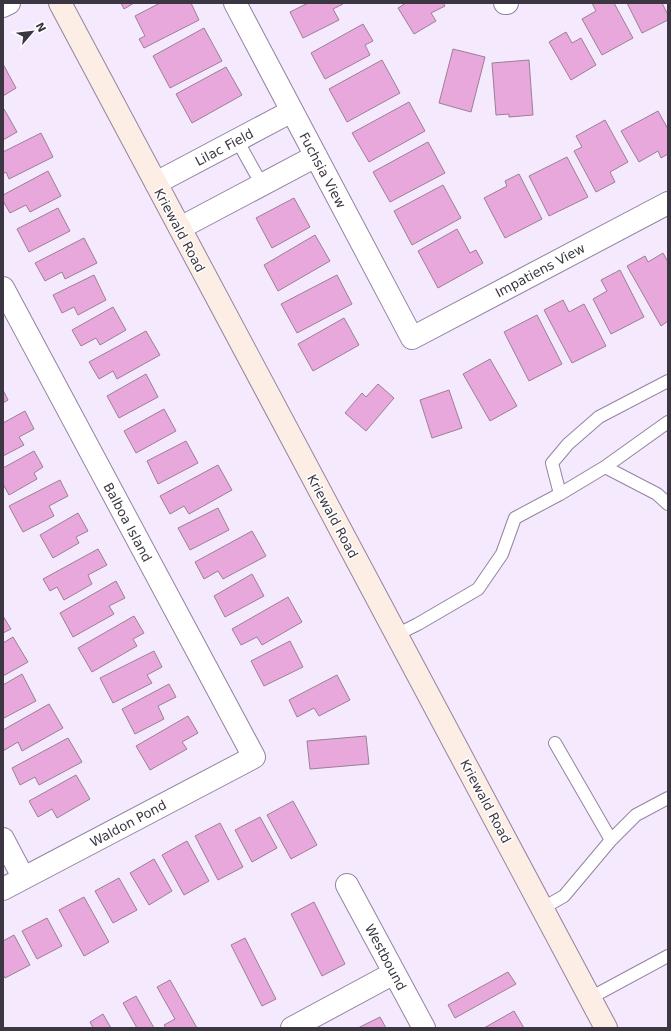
<svg xmlns="http://www.w3.org/2000/svg" width="671" height="1031" viewBox="0 0 671 1031" font-family="'DejaVu Sans',sans-serif">
  <rect width="100%" height="100%" fill="#f4e9fd"/>
  <path fill="#e9a8db" stroke="#9c7f95" d="M121,3H134L124,9Z
    M160,3H191L199,20L144,48L139,39L145,36L135,16Z
    M308,3H342L343,4L333,9L339,20L303,38L290,12Z
    M406,3H443L445,6L431,13L436,21L414,34L398,8Z
    M592,3H614L633,38L602,55L582,19L596,11Z
    M627,3H662L668,15V20L642,33Z
    M363,24L373,41L365,45L370,55L325,79L311,53Z
    M204,28L222,61L170,88L153,56Z
    M566,32L572,43L581,38L596,65L571,80L549,42Z
    M453,49L485,57L471,112L439,103Z
    M382,60L400,93L347,122L329,89Z
    M529,60L533,115L509,117V114L496,115L492,63Z
    M3,64L16,88L3,96Z
    M226,67L242,95L192,123L176,94Z
    M409,102L425,131L369,162L352,133Z
    M3,109H4L17,132L3,140Z
    M658,111L668,129V154L661,158L658,151L639,162L621,131Z
    M605,120L628,162L610,172L615,182L596,192L574,151L582,147L576,136Z
    M41,133L53,157L9,179L6,172L3,174V152Z
    M428,142L445,173L390,202L373,172Z
    M567,157L588,197L549,216L529,176Z
    M48,171L61,196L30,212L26,205L10,213L3,201V195Z
    M519,174L542,219L505,238L484,198L507,186L505,181Z
    M443,185L461,218L412,245L394,211Z
    M294,198L310,227L272,248L256,218Z
    M58,208L70,231L29,252L17,229Z
    M457,229L470,253L476,250L483,263L438,288L418,251Z
    M315,235L330,261L278,291L264,265Z
    M84,238L97,263L65,279L62,272L45,281L35,263Z
    M663,253L668,262V321L661,326L627,266L645,256L648,262Z
    M620,270L644,317L611,334L593,299L607,291L601,280Z
    M94,275L106,300L78,315L74,307L62,313L53,295Z
    M337,275L352,304L297,333L281,304Z
    M563,300L569,312L584,304L606,346L572,363L544,310Z
    M113,307L126,330L100,345L96,338L81,346L72,330Z
    M537,315L562,364L529,381L504,332Z
    M344,318L359,345L313,371L298,344Z
    M146,331L160,355L117,379L113,371L99,379L89,362Z
    M490,359L517,406L490,421L463,374Z
    M146,374L158,397L119,418L107,396Z
    M378,384L394,398L366,431L345,413L362,393L366,397Z
    M3,390L8,400L3,403Z
    M449,390L462,428L432,438L420,400Z
    M164,409L176,431L136,453L124,431Z
    M25,411L34,429L19,437L24,445L3,456V423Z
    M186,441L198,463L158,484L147,461Z
    M34,451L43,467L34,473L37,479L9,495L3,484V468Z
    M218,465L232,490L189,514L184,506L170,514L160,496Z
    M60,480L68,496L49,506L54,516L23,532L9,506Z
    M218,508L229,530L190,550L178,528Z
    M78,513L88,531L76,537L79,543L53,558L40,535Z
    M252,531L266,556L223,579L218,571L204,579L195,562Z
    M98,549L107,565L88,575L92,584L64,600L57,587L50,591L43,579Z
    M252,574L264,596L225,617L214,596Z
    M116,581L125,598L109,606L114,614L73,637L60,613Z
    M288,597L302,622L262,645L257,637L241,645L232,629Z
    M3,616L11,629L3,633Z
    M134,616L144,633L133,639L137,646L92,672L78,648Z
    M13,637L28,662L3,676V643Z
    M290,641L303,667L264,686L251,661Z
    M154,651L162,667L147,675L152,683L113,703L100,678Z
    M22,674L36,701L4,718L3,716V685Z
    M337,675L350,700L319,716L314,708L297,717L289,700Z
    M169,684L176,697L158,706L164,719L135,734L122,709Z
    M49,704L63,728L22,751L18,742L3,751V730Z
    M188,716L198,733L182,742L187,749L150,770L136,746Z
    M366,736L369,764L310,769L307,741Z
    M68,738L82,762L39,785L35,777L20,785L12,768Z
    M76,775L90,799L57,818L52,809L38,817L29,801Z
    M293,801L317,845L291,859L267,815Z
    M260,817L277,848L252,862L235,830Z
    M220,823L243,867L218,880L195,836Z
    M187,841L209,881L184,895L162,855Z
    M154,859L172,891L149,905L130,873Z
    M119,878L137,910L113,923L95,891Z
    M84,897L109,942L84,956L59,910Z
    M314,902L345,964L322,976L291,914Z
    M47,918L62,946L37,959L22,931Z
    M14,935L30,965L5,978L3,974V941Z
    M245,938L276,999L262,1006L231,945Z
    M508,972L516,984L455,1018L448,1005Z
    M170,980L197,1028H166L164,1025L175,1019L157,987Z
    M136,996L154,1028H137L123,1003Z
    M514,1011L524,1028H484Z
    M103,1014L111,1028H93L90,1022Z
    M380,1017L386,1028H358Z"/>
  <g fill="none" stroke-linecap="round" stroke-linejoin="round">
    <defs>
      <path id="lane" d="M237,140L262,185
        M605,467L668,422
        M560,494L605,467L657,494L668,504
        M396,635L418,624L478,589L502,554L515,518L560,494L552,463L568,444L599,417L668,381
        M555,743L611,840
        M543,908L564,896L611,840L636,815L668,798
        M590,998L668,956"/>
      <path id="street" d="M235,3L412,338L668,203
        M505,3H507
        M3,6L9,3
        M156,183L292,111
        M180,228L316,156
        M3,288L254,757L3,889
        M3,839L23,877
        M347,885L424,1028
        M292,1028L394,973"/>
      <path id="secondary" d="M60,3L606,1028"/>
    </defs>
    <use href="#lane" stroke="#9483a1" stroke-width="14"/>
    <use href="#street" stroke="#9483a1" stroke-width="24"/>
    <use href="#secondary" stroke="#9483a1" stroke-width="24"/>
    <use href="#lane" stroke="#fff" stroke-width="12"/>
    <use href="#street" stroke="#fff" stroke-width="22"/>
    <use href="#secondary" stroke="#fceee4" stroke-width="22"/>
  </g>
  <g text-anchor="middle" stroke-width="3" stroke-linejoin="round" paint-order="stroke">
    <g font-size="13" fill="#3c3542" stroke="#fff">
      <text transform="translate(224 147) rotate(-28)" y="5">Lilac Field</text>
      <text transform="translate(323 170) rotate(62)" y="5">Fuchsia View</text>
      <text transform="translate(180 230) rotate(62)" y="5">Kriewald Road</text>
      <text transform="translate(540 270) rotate(-28)" y="5">Impatiens View</text>
      <text transform="translate(333 516) rotate(62)" y="5">Kriewald Road</text>
      <text transform="translate(128 522) rotate(62)" y="5">Balboa Island</text>
      <text transform="translate(486 801) rotate(62)" y="5">Kriewald Road</text>
      <text transform="translate(128 823) rotate(-28)" y="5">Waldon Pond</text>
      <text transform="translate(386 957) rotate(62)" y="5">Westbound</text>
    </g>
  </g>
  <rect width="671" height="1031" fill="none" stroke="#3c3542" stroke-width="8"/>
  <g transform="translate(32 32) rotate(62)" stroke="#ffffff" stroke-width="3" paint-order="stroke">
  <path d="M0-3L7 15L0 10L-7 15Z" fill="#3c3542"/>
  <text y="-6" font-size="11" font-weight="bold" text-anchor="middle" fill="#3c3542">N</text>
  </g>
</svg>
